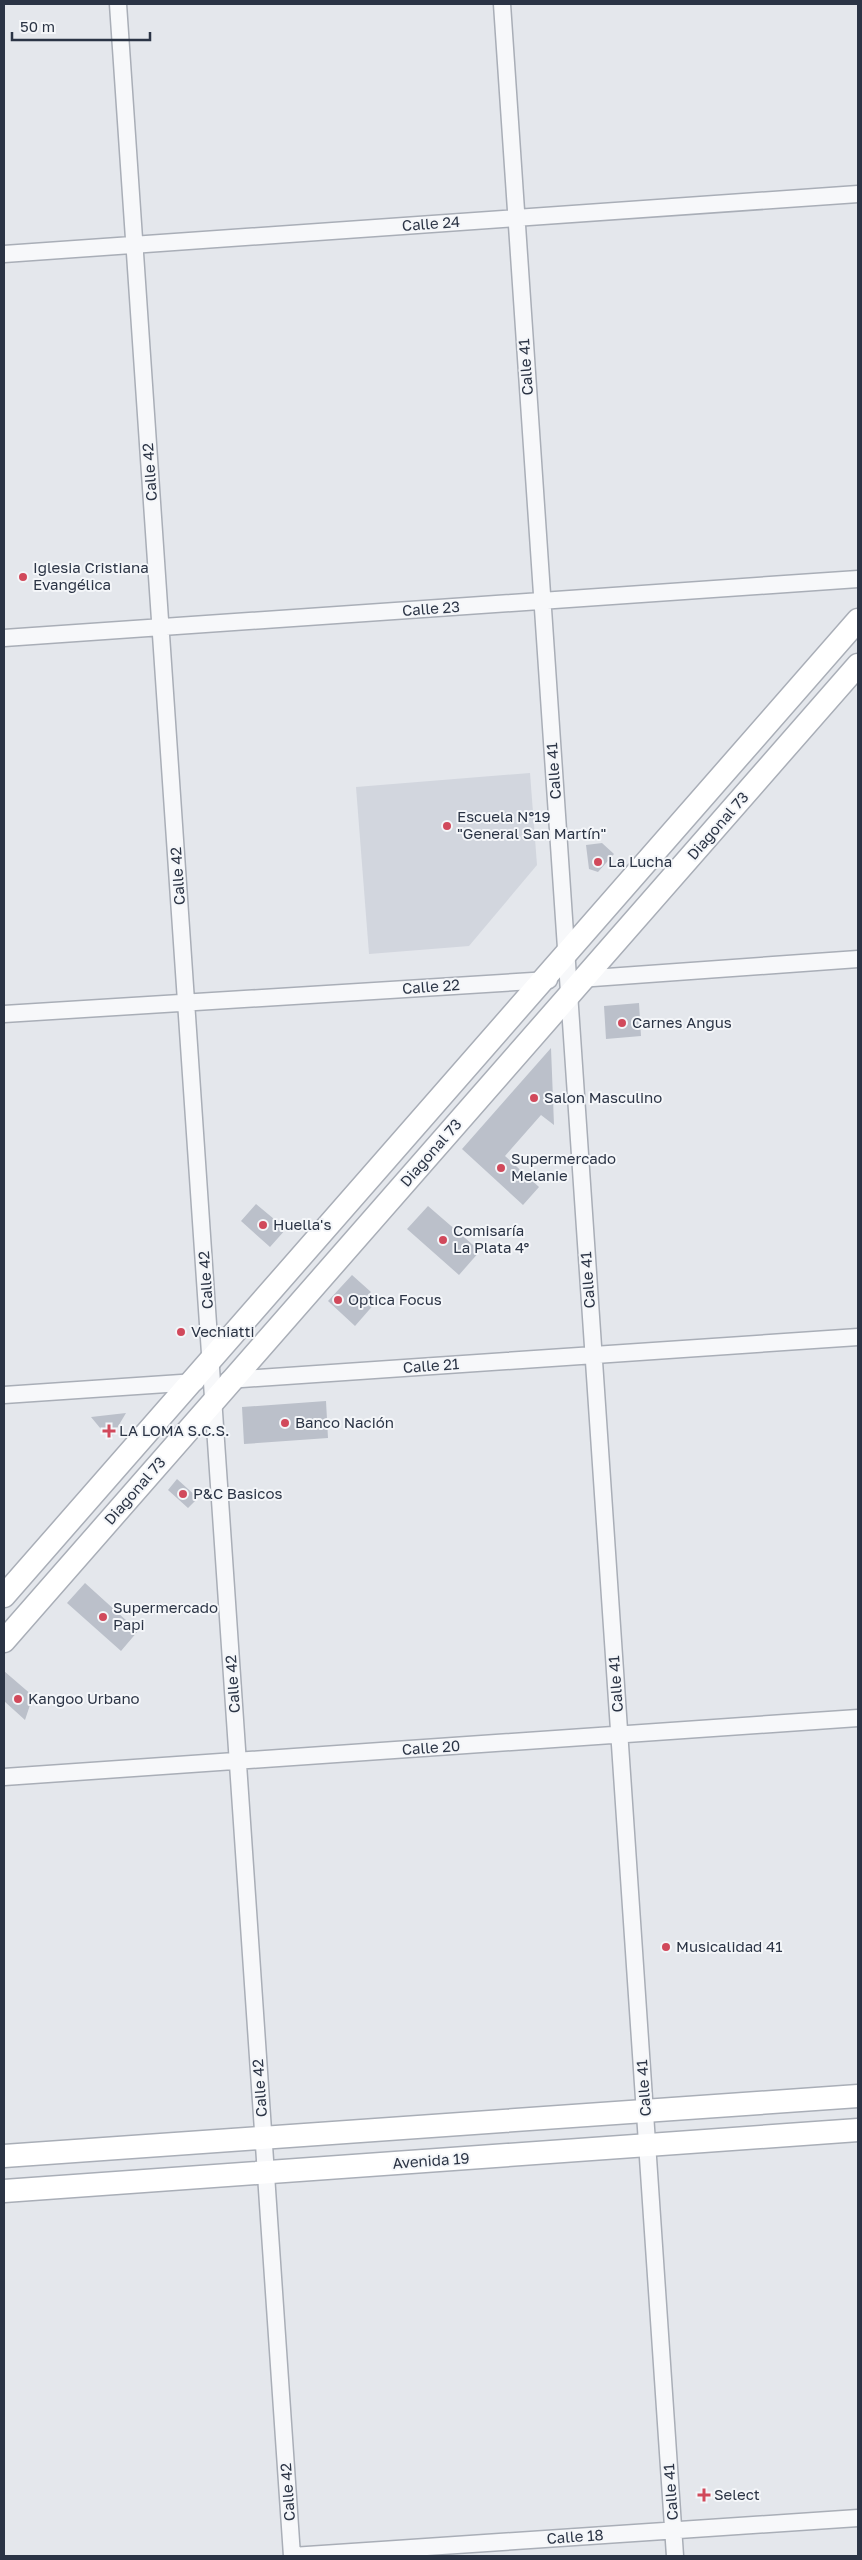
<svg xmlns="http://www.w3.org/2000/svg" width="862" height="2560" viewBox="0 0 862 2560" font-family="'Golos Text',sans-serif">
  <rect width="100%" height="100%" fill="#e4e7ec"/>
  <path fill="#d2d6de" d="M530,773L537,865L469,946L369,954L356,787Z"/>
  <path fill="#bbc0ca" d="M602,843L614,854L598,872L589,869L586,845Z
    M639,1003L641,1036L606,1039L604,1006Z
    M551,1048L554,1125L541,1115L505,1156L539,1187L523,1205L462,1149Z
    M256,1204L286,1229L270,1247L241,1221Z
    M428,1206L480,1251L459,1275L407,1229Z
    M352,1275L371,1292L368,1295L376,1302L355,1326L328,1301Z
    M326,1401L328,1438L244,1444L242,1407Z
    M126,1413L110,1440L91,1417Z
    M177,1479L198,1498L188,1508L168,1490Z
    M85,1583L138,1631L121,1651L67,1603Z
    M4,1671L33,1696L25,1720L4,1701Z"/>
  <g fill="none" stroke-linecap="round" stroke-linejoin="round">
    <defs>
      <path id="minor" d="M118,4L292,2556
        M502,4L675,2556
        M4,254L858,194
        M4,638L858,579
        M579,979L858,959
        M4,1014L549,980
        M228,1380L858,1337
        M4,1395L196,1382
        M4,1777L858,1718
        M292,2556L858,2518"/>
      <path id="secondary" d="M4,1596L858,620
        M4,1641L858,665
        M4,2156L858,2096
        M4,2191L858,2130"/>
    </defs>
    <use href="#minor" stroke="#a9aeb7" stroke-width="19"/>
    <use href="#secondary" stroke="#a9aeb7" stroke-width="25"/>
    <use href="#minor" stroke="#f7f8fa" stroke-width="16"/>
    <use href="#secondary" stroke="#fff" stroke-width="22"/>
  </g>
  <g fill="#d1495b" stroke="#f4f6f9" stroke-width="2">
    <circle cx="23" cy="577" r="5"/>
    <circle cx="447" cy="826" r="5"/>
    <circle cx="598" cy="862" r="5"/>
    <circle cx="622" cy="1023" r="5"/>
    <circle cx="534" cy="1098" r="5"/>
    <circle cx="501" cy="1168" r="5"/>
    <circle cx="263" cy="1225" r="5"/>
    <circle cx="443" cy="1240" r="5"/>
    <circle cx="338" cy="1300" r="5"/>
    <circle cx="181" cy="1332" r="5"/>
    <circle cx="285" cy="1423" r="5"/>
    <path d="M106.5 1423.5h5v5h5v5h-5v5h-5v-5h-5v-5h5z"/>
    <circle cx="183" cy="1494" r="5"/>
    <circle cx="103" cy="1617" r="5"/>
    <circle cx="18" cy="1699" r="5"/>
    <circle cx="666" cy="1947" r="5"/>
    <path d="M701.5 2487.5h5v5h5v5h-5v5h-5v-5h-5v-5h5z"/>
  </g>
  <g text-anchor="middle" stroke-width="4" stroke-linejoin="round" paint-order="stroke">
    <g font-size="15" fill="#2b3445" stroke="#f4f6f9">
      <text transform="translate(431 224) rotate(-4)" y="5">Calle 24</text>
      <text transform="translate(526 367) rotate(-94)" y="5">Calle 41</text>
      <text transform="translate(150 472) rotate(-94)" y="5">Calle 42</text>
      <text transform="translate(431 609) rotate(-4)" y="5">Calle 23</text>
      <text transform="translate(554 771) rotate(-94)" y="5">Calle 41</text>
      <text transform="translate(718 826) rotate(-49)" y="5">Diagonal 73</text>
      <text transform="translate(178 876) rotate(-94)" y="5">Calle 42</text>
      <text transform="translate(431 987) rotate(-4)" y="5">Calle 22</text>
      <text transform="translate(431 1153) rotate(-49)" y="5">Diagonal 73</text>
      <text transform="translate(206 1280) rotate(-94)" y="5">Calle 42</text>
      <text transform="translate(588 1280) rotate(-94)" y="5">Calle 41</text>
      <text transform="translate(431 1366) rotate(-4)" y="5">Calle 21</text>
      <text transform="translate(135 1491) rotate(-49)" y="5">Diagonal 73</text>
      <text transform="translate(233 1684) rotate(-94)" y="5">Calle 42</text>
      <text transform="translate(616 1684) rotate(-94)" y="5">Calle 41</text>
      <text transform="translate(431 1748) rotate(-4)" y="5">Calle 20</text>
      <text transform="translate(260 2088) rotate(-94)" y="5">Calle 42</text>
      <text transform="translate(644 2088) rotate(-94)" y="5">Calle 41</text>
      <text transform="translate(431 2161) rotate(-4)" y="5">Avenida 19</text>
      <text transform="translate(288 2492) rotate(-94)" y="5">Calle 42</text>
      <text transform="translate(671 2492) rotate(-94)" y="5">Calle 41</text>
      <text transform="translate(575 2537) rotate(-4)" y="5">Calle 18</text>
    </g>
    <g font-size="15" fill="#2b3445" stroke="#f4f6f9" text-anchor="start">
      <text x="33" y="573">Iglesia Cristiana<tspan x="33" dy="17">Evangélica</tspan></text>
      <text x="457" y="822">Escuela N°19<tspan x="457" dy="17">"General San Martín"</tspan></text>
      <text x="608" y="867">La Lucha</text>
      <text x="632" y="1028">Carnes Angus</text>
      <text x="544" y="1103">Salon Masculino</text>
      <text x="511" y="1164">Supermercado<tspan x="511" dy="17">Melanie</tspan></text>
      <text x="273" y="1230">Huella's</text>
      <text x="453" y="1236">Comisaría<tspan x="453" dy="17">La Plata 4°</tspan></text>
      <text x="348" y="1305">Optica Focus</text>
      <text x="191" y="1337">Vechiatti</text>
      <text x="295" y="1428">Banco Nación</text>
      <text x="119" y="1436">LA LOMA S.C.S.</text>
      <text x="193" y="1499">P&amp;C Basicos</text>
      <text x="113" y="1613">Supermercado<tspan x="113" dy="17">Papi</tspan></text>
      <text x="28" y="1704">Kangoo Urbano</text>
      <text x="676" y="1952">Musicalidad 41</text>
      <text x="714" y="2500">Select</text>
    </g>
  </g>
  <rect width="862" height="2560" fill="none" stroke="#2b3445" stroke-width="10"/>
  <path d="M12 32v8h138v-8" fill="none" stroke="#2b3445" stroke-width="2.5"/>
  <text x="20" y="32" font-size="15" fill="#2b3445" stroke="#f4f6f9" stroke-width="4" paint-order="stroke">50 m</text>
</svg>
